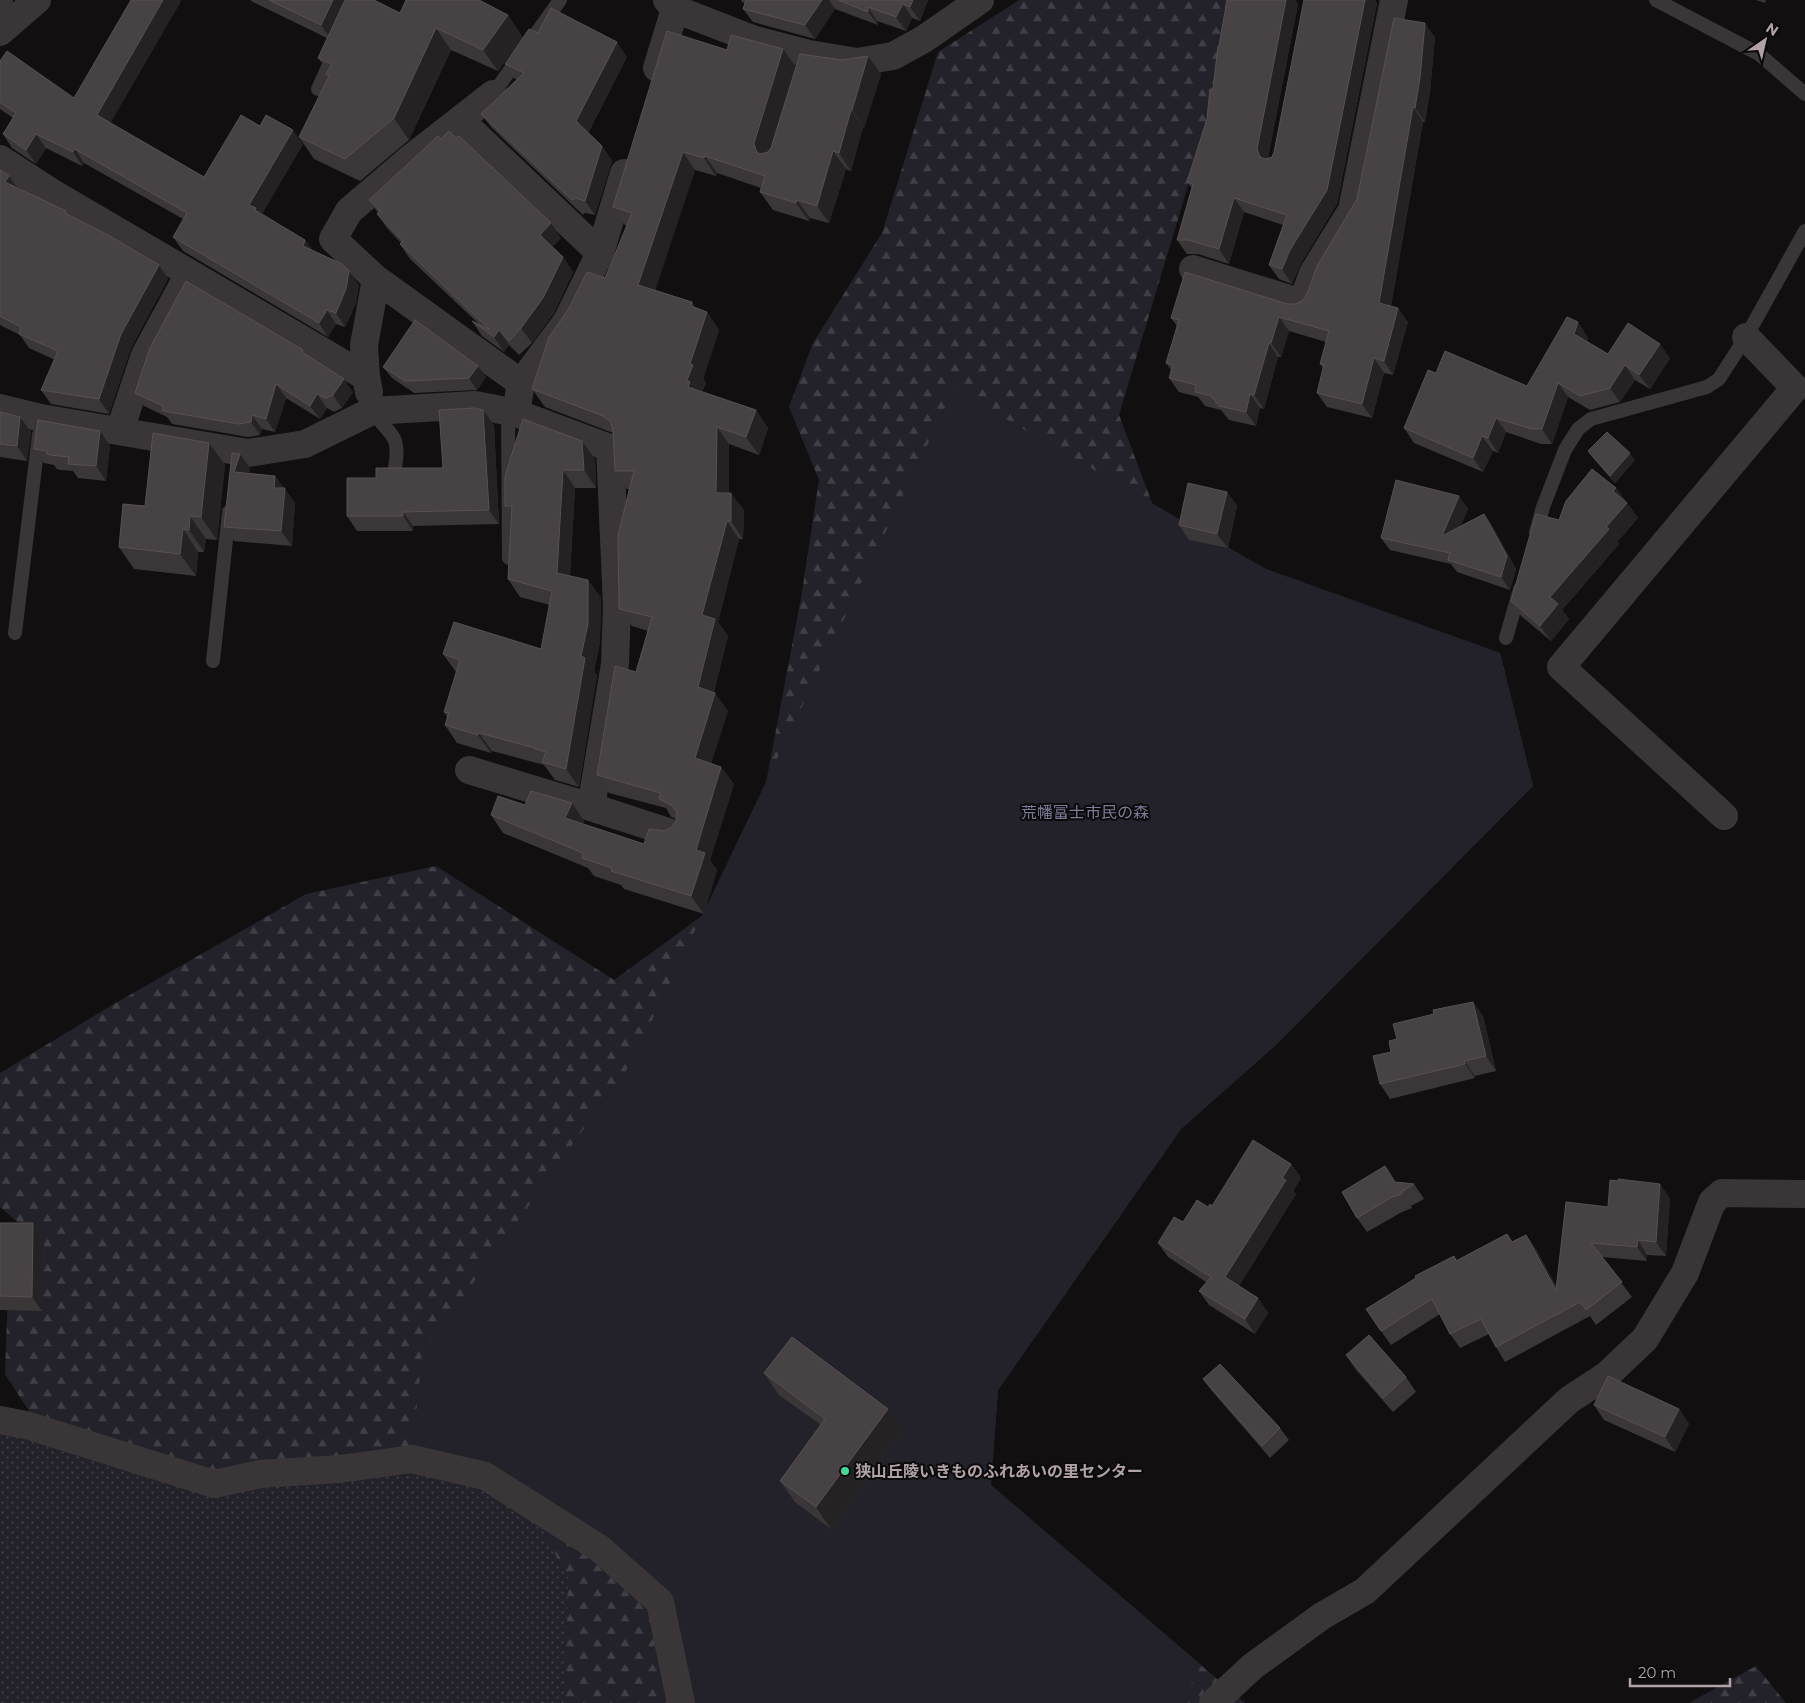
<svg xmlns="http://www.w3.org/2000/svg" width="1805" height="1703" viewBox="0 0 1805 1703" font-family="Montserrat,'Noto Sans JP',sans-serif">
  <defs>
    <pattern id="grass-dots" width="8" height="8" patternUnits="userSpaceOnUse" patternTransform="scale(1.25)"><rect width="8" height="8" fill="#23222a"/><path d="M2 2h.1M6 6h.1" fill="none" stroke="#403f46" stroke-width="1.8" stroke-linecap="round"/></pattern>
    <pattern id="forest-firs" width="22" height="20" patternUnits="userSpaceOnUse" patternTransform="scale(1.25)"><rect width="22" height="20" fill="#23222a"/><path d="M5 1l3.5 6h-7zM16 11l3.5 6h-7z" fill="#403f46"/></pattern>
  </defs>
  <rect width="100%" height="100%" fill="#110f10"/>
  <path fill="url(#grass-dots)" d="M0,1420L340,1469L485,1476L599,1548L681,1703H0Z"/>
  <path fill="url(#forest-firs)" d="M1019,0H1244L1119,415L1163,532L1500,653L1533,786L1276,1045L1181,1129L998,1390L991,1485L1245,1703H565L568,1578L505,1459L312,1484L203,1470L36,1422L5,1374L8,1290L21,1225L0,1207V1073L107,1008L306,894L436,866L614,980L747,883L801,598L819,480L789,407L813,343L882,233L938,52Z
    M1756,1666L1786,1703H1689Z"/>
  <path fill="#23222a" d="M954,389L1266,569L1500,653L1533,786L1276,1045L1181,1129L998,1390L991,1485L1201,1665L1181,1703H681L660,1602L485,1476L412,1459L422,1354L632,1062Z"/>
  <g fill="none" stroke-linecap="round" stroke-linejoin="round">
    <path stroke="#3a3637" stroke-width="14" d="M1656,0L1759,54L1805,94
      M0,10L6,0
      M318,89L334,54
      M493,94L560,0
      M372,411C390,436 401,433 395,468
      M508,411L509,558
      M1536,532L1543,507L1565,450L1578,429L1591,419L1707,387L1719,379L1746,337L1805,231
      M15,633L39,435
      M1506,638L1520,589
      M213,661L229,512"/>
    <path stroke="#3a3637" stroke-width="28" d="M667,0L675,9L755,40L809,54L857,62L893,56L924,39L980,0
      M0,32L37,0
      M657,68L675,9
      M493,94L411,158L349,211L333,239L376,279L521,383
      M460,120L600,253
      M0,159L51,192L366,377
      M1193,269L1302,303L1313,273L1352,210L1394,0
      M369,392L366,377L364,345L376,279
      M518,401L521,383L567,321L600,253L624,173
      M0,408L41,418L248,453L305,444L372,411L475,405L516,413L610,448L617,606L615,664L591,807
      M120,430L145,355L189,274
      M469,770L591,807L674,834
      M1724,816L1561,667L1795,388L1746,337
      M0,1420L26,1425L214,1484L260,1474L340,1469L412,1459L485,1476L599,1548L660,1602L681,1703
      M1213,1703L1253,1666L1322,1616L1365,1591L1569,1400L1607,1375L1645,1339L1685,1273L1712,1202L1722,1193L1805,1194"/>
  </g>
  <path fill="#3b3637" d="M251,0H374L400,13L523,37L498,71L451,50L409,140L360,181L314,159L299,137L329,77L326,74L328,71L318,58L327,38L251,1Z
    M741,0H928L920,21L912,18L906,31L877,21L878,25L835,9L815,39L753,22L743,9L745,3L742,2Z
    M1304,0H1375L1377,3L1337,204L1300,265L1292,284L1279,279L1269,265L1283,225L1244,212L1229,264L1198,254H1187L1177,240L1192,188L1187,182L1207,119L1213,89L1219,46L1298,4L1268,158L1272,157L1274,152Z
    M1756,0H1766L1765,3Z
    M181,1L110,123L204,177L260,126L303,144L262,214L305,240L313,251L359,285L356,303L345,327L336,324L328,337L183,251L173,237L183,219L84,163L82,166L46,148L36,164L12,148L3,134L13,118L0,109V61L74,98Z
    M538,33L627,57L588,133L602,146L612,161L595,215L585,213L583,215L492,128L481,114L517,79H515L505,64Z
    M1435,37L1430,92L1425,122H1423L1391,306L1408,322L1393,375L1384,373L1372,418L1327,407L1317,393L1323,368L1320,364L1326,342L1289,331L1281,357H1278L1264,409L1260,408L1256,426L1229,420L1221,410L1205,406L1198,397L1179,392L1169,378L1171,370L1166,363L1177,326L1171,318L1287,304H1296L1303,300L1307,294L1357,199Z
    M783,49L796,67L881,74L864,128L863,127L851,171L846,169L829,223L810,218L809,221L773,210L760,192L761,188L717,173L716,176L695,170L655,290L692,302L696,308L707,312L719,330L703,379L706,383L702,392L756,410L768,428L759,455L729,444V493L744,510L743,539H739L718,622L728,636L714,692L728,711L711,763L721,767L734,784L710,860L717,870L704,914L624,889L621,885L594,876L588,868L503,833L491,815L525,805L572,803L584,821L583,824L644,844L672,827L676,821V819L671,817L666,808L609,793L597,775L636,672L648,631L632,626L619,609L629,489H627L615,471L613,433L545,407L532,389L605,278L627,226L625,225L613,207L727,50Z
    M0,170L9,176L18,189L69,215L159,265L168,279L131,348L109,414L51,404L41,390L55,360L29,348L20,335L0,325Z
    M369,200L561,238L552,247L563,257L573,272L554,313L532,343L519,355L509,345L504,352L482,336L472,321L480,325L410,259L400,244L401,243L387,228L377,214L378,213Z
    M1588,337L1587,341L1608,354L1670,358L1650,389L1635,380L1620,402L1590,410L1568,397L1552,444H1541L1506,432L1498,453L1493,451L1483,472L1414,443L1404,428L1436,373L1527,386Z
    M303,350L306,354L353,392L342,408L334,412L327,408L320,419L286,398L275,432L262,429L260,435L248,437L172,424L167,417L144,406L135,393Z
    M383,367L486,377L477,390L414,393L392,378Z
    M483,410L494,425L499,524L413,526V531H357L347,516L376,478L443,468Z
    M0,412L20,417L31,432L27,461L0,457Z
    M209,443L225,465L217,540L206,539L204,552H198L196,576L134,569L119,547L145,506Z
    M110,446L106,481L78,478L73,471L60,470L57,469L54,465L44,463L34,449Z
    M1588,451L1635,460L1615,483L1594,459Z
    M595,459L596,488H575L570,576L601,597L600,642L594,671L597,675L579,787L555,780L544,765L492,751L491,753L457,743L445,725L447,717L444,712L456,672L443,654L541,649L550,605L520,597L508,579L511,515L505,506V476Z
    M250,468L249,473L275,476L295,503L292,546L234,541L224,527Z
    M1616,488L1638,518L1617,542L1619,544L1562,610L1569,619L1551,641L1521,616L1511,601L1559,520Z
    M1227,492L1237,506L1228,548L1189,540L1179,525Z
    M1459,496L1468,509L1460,526L1484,514L1493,527L1516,569L1510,590L1457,572L1451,564L1390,550L1381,538Z
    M1473,1002L1483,1016L1496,1071L1475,1076V1078L1390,1099L1380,1084L1391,1052L1397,1039L1434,1014Z
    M1291,1164L1301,1178L1293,1191L1296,1194L1239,1286L1258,1298L1268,1313L1255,1334L1209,1305L1199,1291L1206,1282L1168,1257L1158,1243L1183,1222L1208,1207L1212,1206Z
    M1396,1182L1414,1184L1424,1199L1411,1206L1412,1208L1402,1212L1367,1232L1357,1218Z
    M1670,1198L1666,1256L1647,1255V1261L1602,1257L1632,1297L1596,1325L1590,1316L1505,1362L1496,1347L1489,1334L1460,1348L1450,1334L1440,1314L1391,1345L1381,1331L1454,1256L1457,1260L1507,1234L1512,1242L1526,1235L1536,1249L1556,1286L1608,1207Z
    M0,1223L44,1238L42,1311L0,1310Z
    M1346,1355L1406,1377L1416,1392L1393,1412L1356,1370Z
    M764,1373L903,1430L831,1529L795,1502L780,1481L821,1425L779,1395Z
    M1203,1379L1280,1428L1289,1440L1270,1458L1212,1391Z
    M1594,1405L1679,1409L1689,1424L1675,1452L1604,1420Z"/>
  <path fill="#252223" d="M163,0H180L181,1L107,129L97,115Z
    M333,0H346L331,40L321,25Z
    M822,0H829L835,9L815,39L805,25Z
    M913,0H928L920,21L910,7Z
    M1286,0H1296L1298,4L1267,163L1260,157L1257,149Z
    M1365,0H1375L1377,3L1337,204L1300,265L1292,284L1282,269Z
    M903,4L912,18L906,31L896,17Z
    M868,7L877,21L878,25L868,12Z
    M508,15L523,37L498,71L483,50Z
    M1425,23L1435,37L1430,92L1425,122L1415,108Z
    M436,28L451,50L409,140L394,118Z
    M617,42L627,57L586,136L576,121Z
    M783,49L796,67L767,160L756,151L754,143Z
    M868,56L881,74L864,128L852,110Z
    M1413,107L1423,122L1389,317L1379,303Z
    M851,110L863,127L851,171L839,153Z
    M293,130L303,144L261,216L249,205Z
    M36,134L46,148L36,164L26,150Z
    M602,146L612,161L595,215L585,201Z
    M75,149L84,163L82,166L73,152Z
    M833,151L846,169L829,223L817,206Z
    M683,152L695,170L651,302L638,285Z
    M705,156L717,173L716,176L704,158Z
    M9,176L19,190L5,182Z
    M1234,198L1244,212L1229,264L1219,249Z
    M797,200L810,218L809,221L796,203Z
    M551,223L561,238L550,250L540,235Z
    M305,240L315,254L303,246Z
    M563,257L573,272L554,313L532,343L521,328Z
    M159,265L168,279L131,348L109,414L99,399L121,334Z
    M349,271L359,285L356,303L345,327L336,313Z
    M692,302L704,320L707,312L719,330L703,379L706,383L700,396L688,387L687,380L690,364L691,306Z
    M1398,308L1408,322L1393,375L1384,361Z
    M327,310L336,324L328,337L319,323Z
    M1279,317L1289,331L1281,357L1271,343Z
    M1578,322L1588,337L1584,349L1574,334Z
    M499,330L509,345L504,352L494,337Z
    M1269,343L1278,357L1264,409L1254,395Z
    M1660,344L1670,358L1650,389L1639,375Z
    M1374,358L1384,373L1372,418L1362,404Z
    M1625,365L1635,380L1620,402L1610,388Z
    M478,366L486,377L477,390L469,378Z
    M344,379L353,392L342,408L333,395Z
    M1558,383L1568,397L1552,444L1542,429Z
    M276,384L286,398L275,432L266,419Z
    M317,394L327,408L320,419L310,406Z
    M1250,394L1260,408L1256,426L1246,412Z
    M483,410L494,425L499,524L489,510Z
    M756,410L768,428L759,455L746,437Z
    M252,415L262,429L260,435L251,422Z
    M20,417L31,432L27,461L17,446Z
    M1496,418L1506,432L1498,453L1488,438Z
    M717,427L729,444V511L716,493Z
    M100,431L110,446L106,481L96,466Z
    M1482,436L1493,451L1483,472L1473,458Z
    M582,441L595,459L596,488L584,470Z
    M209,443L225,465L217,540L201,517Z
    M1630,453L1635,460L1615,483L1610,476Z
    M240,454L250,468L245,487L234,472Z
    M563,470L575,488L569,591L557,573Z
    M275,476L295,503L292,546L281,531L274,488Z
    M1616,488L1627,504L1613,491Z
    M1227,492L1237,506L1228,548L1217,534Z
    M731,493L744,510L743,539L731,521Z
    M1459,496L1468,509L1451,549L1442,536Z
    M1627,503L1638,518L1617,542L1619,544L1562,610L1569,619L1551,641L1540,626L1550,597L1606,527Z
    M403,512L413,526V531L403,516Z
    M1484,514L1493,527L1516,569L1510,590L1501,577Z
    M190,516L206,539L204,552L189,530Z
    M727,521L739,539L718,622L728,636L711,705L698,687L702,615Z
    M183,529L198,552L196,576L180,554Z
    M588,580L601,597L600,642L594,671L597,675L579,787L566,769L581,656Z
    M715,693L728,711L707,776L695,758Z
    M479,733L492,751L491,753L478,735Z
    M721,767L734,784L710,860L717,870L704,914L691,896L696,850Z
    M572,803L584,821L578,836L565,818Z
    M1473,1002L1483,1016L1496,1071L1486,1056Z
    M1464,1061L1475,1076V1078L1465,1064Z
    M1291,1164L1301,1178L1293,1191L1296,1194L1235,1292L1225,1277Z
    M1660,1184L1670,1198L1666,1256L1656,1242Z
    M33,1223L44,1238L42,1311L32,1297Z
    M1526,1235L1536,1249L1565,1304L1556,1290Z
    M1638,1240L1647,1255V1261L1637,1247Z
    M1258,1298L1268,1313L1255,1334L1245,1319Z
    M888,1409L903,1430L831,1529L816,1507Z
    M1679,1409L1689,1424L1675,1452L1665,1437Z"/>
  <path fill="#474243" stroke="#585153" d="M131,0H163L97,115L204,177L241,115L260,126L266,115L293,130L249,205L256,208L255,210L305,240L303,246L342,264L349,271L346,289L336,313L327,310L319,323L173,237L187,213L75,149L73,152L36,134L26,150L3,134L16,113L0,102V61L7,51L74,98Z
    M269,0H333L321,25Z
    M345,0H374L400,13L406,0H479L508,15L483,50L436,28L394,118L345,159L299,137L329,76L326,74L332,64L318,58Z
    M746,0H822L805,25L743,9Z
    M838,0H913L910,7L903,4L896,17L868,7V12Z
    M1227,0H1286L1257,149L1260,157L1265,159L1272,157L1274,152L1304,0H1365L1327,190L1290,250L1282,269L1269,265L1287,215L1234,198L1219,249L1188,240H1177L1193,184L1187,182L1207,119L1210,89H1213L1218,46H1219Z
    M551,8L617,42L576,121L602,146L585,201L575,198L572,200L481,114L524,73L505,64L529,29L538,33Z
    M1394,18L1425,23L1420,78L1415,108L1413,107L1379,303L1398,308L1384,361L1374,358L1362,404L1317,393L1324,364H1320L1329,331L1279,317L1271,343H1269L1254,395L1250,394L1246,412L1219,406L1211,396L1195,392L1196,385L1169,378L1173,365L1166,363L1179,320L1171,318L1185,272L1287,304H1296L1303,300L1307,294L1317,266L1357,199Z
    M667,31L727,50L731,35L783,49L754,143L756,151L760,154L768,152L771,148L800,54L842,60L868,56L852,110H851L839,153L833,151L817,206L797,200L796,203L760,192L765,176L705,156L704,158L683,152L638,285L692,302L691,306L707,312L690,364L693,365L687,380L690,382L688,387L756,410L746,437L717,427L716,493H731V521H727L702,615L715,619L698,687L715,693L695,758L721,767L696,850L705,853L691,896L611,871L612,868L582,858L583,853L491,815L498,796L525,805L531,791L572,803L565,818L644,844L649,829L665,831L672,827L676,821L677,812L673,806L659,799L661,793L597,775L615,666L636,672L652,617L619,609L618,535L634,471H615L613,430L610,421L603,416L532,389L549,337L568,310L587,272L605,278L632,213L613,207Z
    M449,131L456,138L459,136L551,223L540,235L563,257L543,298L521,328L509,341L499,330L494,337L472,321L490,330L400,244L403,241L377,214L380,211L369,200L438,136L441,139Z
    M0,170L9,176L5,182L66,211L65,213L108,235L159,265L121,334L99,399L41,390L58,351L19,334L21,327L0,316Z
    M186,281L303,350L302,352L344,379L333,395L325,398L317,394L310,406L276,384L266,419L252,415L251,422L239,424L163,411V406L135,393L150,348Z
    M1567,317L1578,322L1574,334L1608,354L1628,323L1660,344L1639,375L1625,365L1610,388L1580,396L1558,383L1542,429H1531L1496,418L1488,438L1482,436L1473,458L1404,428L1428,370L1436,373L1445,351L1527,386Z
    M415,320L478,366L469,378L405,381L383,367Z
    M474,408L483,410L489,510L403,512V516H347V478H376V468H443L439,410Z
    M0,412L20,417L17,446L0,444Z
    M523,419L582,441L584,470H563L557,573L588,580V624L581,656L585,658L566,769L542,762L546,752L535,749V748L479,733L478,735L445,725L449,713L444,712L460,660L443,654L454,622L541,649L552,591L508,579L512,506H505V476Z
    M38,420L100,431L96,466L68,464L69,457L50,455L47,454V451L34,449Z
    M1607,432L1630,453L1610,476L1588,451Z
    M153,433L209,443L201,517L190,516L189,530L183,529L180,554L119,547L123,504L145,506Z
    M232,453L240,454L234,472L275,476L274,488H285L281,531L224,527Z
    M1592,469L1616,488L1613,491L1627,503L1606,527L1609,529L1550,597L1558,604L1540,626L1511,601L1536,514L1559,520L1566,501Z
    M1396,480L1459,496L1442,536L1484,514L1507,556L1501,577L1448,560L1450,553L1381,538Z
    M1188,483L1227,492L1217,534L1179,525Z
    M1473,1002L1486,1056L1464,1061L1465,1064L1380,1084L1373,1056L1391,1052L1389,1041L1397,1039L1393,1024L1434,1014L1433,1010Z
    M1253,1140L1291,1164L1282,1178L1286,1180L1225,1277L1258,1298L1245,1319L1199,1291L1211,1277L1158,1243L1174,1217L1183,1222L1197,1200L1208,1207L1210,1204L1212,1206Z
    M1385,1166L1395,1182L1414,1184L1401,1192L1402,1194L1392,1197L1357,1218L1342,1192Z
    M1618,1179L1660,1184L1656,1242L1638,1240L1637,1247L1591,1243L1622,1282L1586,1310L1580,1302L1496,1347L1481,1319L1450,1334L1432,1299L1381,1331L1366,1309L1416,1278L1415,1276L1454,1256L1456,1261L1507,1234L1512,1242L1526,1235L1556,1290L1566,1202L1608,1207L1610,1180L1618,1181Z
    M0,1223H33L32,1297L0,1296Z
    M1369,1335L1406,1377L1383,1398L1346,1355Z
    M792,1337L888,1409L816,1507L780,1481L825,1419L764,1373Z
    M1220,1364L1280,1428L1262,1446L1203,1379Z
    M1608,1376L1679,1409L1665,1437L1594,1405Z"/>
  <circle fill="#3add9a" stroke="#0b0a0b" stroke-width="2" cx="845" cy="1471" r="5"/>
  <g text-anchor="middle" stroke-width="4" stroke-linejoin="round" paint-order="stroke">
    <g font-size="16" fill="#7b7b99" stroke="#0b0a0b">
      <text x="1085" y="818">荒幡富士市民の森</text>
    </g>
    <g font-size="16" font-weight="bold" fill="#b0a2a7" stroke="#0b0a0b" text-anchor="start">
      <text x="855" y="1477">狭山丘陵いきものふれあいの里センター</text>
    </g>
  </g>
  <g transform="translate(1765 40) rotate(34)" stroke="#0b0a0b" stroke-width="4" paint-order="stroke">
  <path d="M0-4L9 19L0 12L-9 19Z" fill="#b0a2a7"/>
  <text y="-8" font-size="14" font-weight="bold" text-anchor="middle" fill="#b0a2a7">N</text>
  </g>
  <path d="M1630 1678v8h100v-8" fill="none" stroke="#b0a2a7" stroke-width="2.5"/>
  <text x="1638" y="1678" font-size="15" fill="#b0a2a7" stroke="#0b0a0b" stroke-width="4" paint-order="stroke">20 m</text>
</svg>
